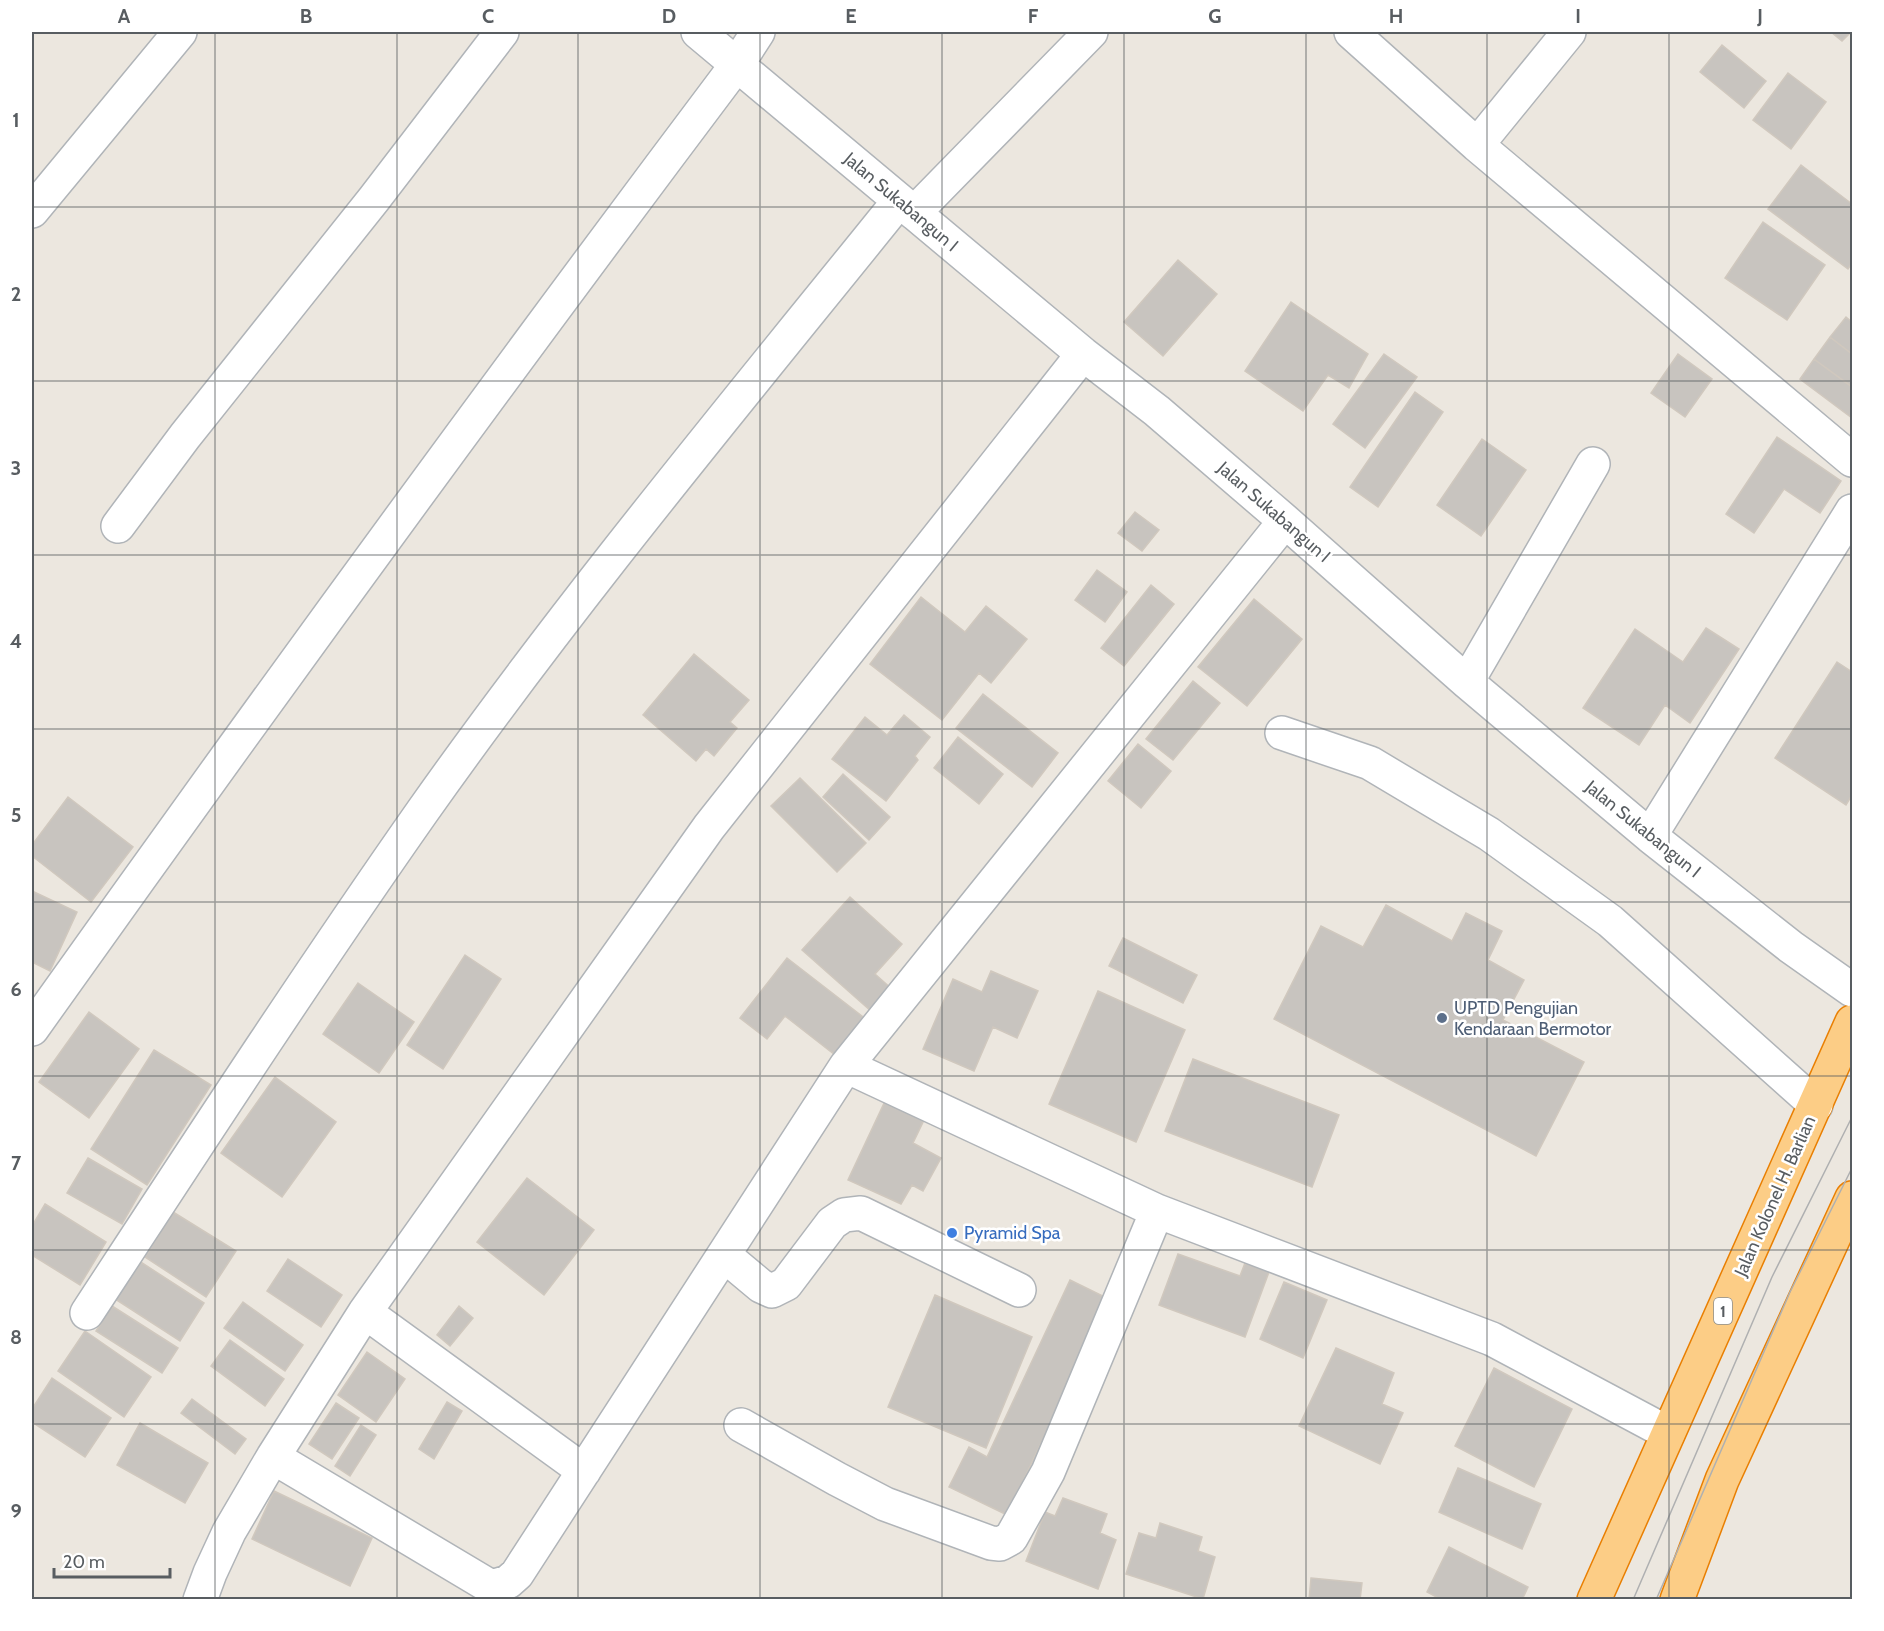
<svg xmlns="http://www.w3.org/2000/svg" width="1884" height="1631" viewBox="0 0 1884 1631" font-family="Cabin,sans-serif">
  <rect width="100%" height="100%" fill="#ece7df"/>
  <path fill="#c8c4bf" stroke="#d0c8be" stroke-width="1.5" d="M1831,32H1851L1842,41Z
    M1722,45L1766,81L1744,108L1700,72Z
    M1788,73L1826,102L1791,149L1753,120Z
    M1801,165L1852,204V263L1848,269L1768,209Z
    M1763,222L1825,265L1787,320L1725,278Z
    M1178,260L1217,294L1163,356L1124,322Z
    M1291,302L1368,354L1349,388L1328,375L1303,411L1245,371Z
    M1846,317L1852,322V354L1830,337Z
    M1830,337L1852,354V387L1814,359Z
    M1384,354L1417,377L1365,448L1333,424Z
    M1678,354L1712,379L1685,417L1651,393Z
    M1814,359L1852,387V418L1800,379Z
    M1415,392L1443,412L1378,507L1350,487Z
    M1777,437L1841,481L1820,513L1784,489L1754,533L1726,514Z
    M1482,439L1526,470L1481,536L1437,505Z
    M1135,512L1159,530L1142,551L1118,533Z
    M1097,570L1127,592L1105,622L1075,600Z
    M1151,585L1174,604L1124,666L1101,648Z
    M921,597L965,632L986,606L1027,639L991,683L979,673L942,720L870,664Z
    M1254,599L1302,639L1247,706L1198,667Z
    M1706,628L1739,649L1690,723L1665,705L1639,745L1583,708L1635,629L1683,662Z
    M694,654L749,700L730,722L737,728L714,756L706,749L696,761L643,715Z
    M1837,662L1852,672V795L1846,805L1775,758Z
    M1193,681L1220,703L1173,760L1146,739Z
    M983,694L1058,753L1032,787L956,728Z
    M904,715L930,737L915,756L918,760L886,801L832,759L865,717L887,735Z
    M958,737L1003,774L979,804L934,768Z
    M1138,744L1171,771L1141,808L1108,781Z
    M843,774L890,817L869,840L823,797Z
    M800,778L866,843L837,872L771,806Z
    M68,797L133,847L91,902L32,856V845Z
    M32,891L77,912L50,971L32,962Z
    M850,897L902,944L875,974L893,990L872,1012L802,950Z
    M1386,905L1452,941L1466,913L1502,931L1488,960L1524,980L1503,1020L1584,1062L1536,1156L1274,1019L1321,926L1363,947Z
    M1123,938L1197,975L1183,1003L1109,966Z
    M465,955L501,979L443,1069L407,1045Z
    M787,958L863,1017L835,1055L785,1016L767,1039L740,1018Z
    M991,971L1038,991L1017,1038L993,1027L974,1071L923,1049L953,979L982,992Z
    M358,983L414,1022L379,1073L323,1034Z
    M1098,991L1185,1030L1136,1142L1049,1104Z
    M89,1012L139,1049L89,1118L39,1082Z
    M154,1050L211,1085L147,1185L91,1149Z
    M1193,1059L1339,1115L1312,1187L1165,1131Z
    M275,1077L336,1122L282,1197L221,1153Z
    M886,1099L925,1118L913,1143L941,1158L923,1191L912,1185L901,1204L848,1180Z
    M88,1158L142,1189L122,1224L67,1193Z
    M527,1178L594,1230L544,1295L477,1242Z
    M45,1204L106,1242L80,1285L32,1255V1226Z
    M173,1212L236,1251L206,1297L145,1257Z
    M1178,1254L1240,1276L1245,1263L1269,1272L1245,1337L1159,1305Z
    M136,1259L204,1303L180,1341L112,1297Z
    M288,1259L342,1295L321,1327L267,1291Z
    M1070,1280L1109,1299L1007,1515L949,1487L969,1447L987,1457Z
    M1284,1282L1327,1300L1303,1358L1260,1339Z
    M935,1295L1032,1337L986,1448L888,1407Z
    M243,1302L303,1345L285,1371L224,1328Z
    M112,1306L178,1348L162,1373L96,1331Z
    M459,1306L473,1318L450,1346L437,1335Z
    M85,1331L151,1377L124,1417L58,1371Z
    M230,1340L284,1379L265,1406L211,1366Z
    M1336,1348L1394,1373L1382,1404L1403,1413L1380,1464L1299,1426Z
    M367,1352L405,1379L376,1422L338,1395Z
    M1494,1368L1572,1409L1534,1487L1455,1446Z
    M52,1378L111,1418L85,1457L32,1422V1409Z
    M192,1399L246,1439L235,1454L181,1413Z
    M447,1402L462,1411L434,1459L419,1449Z
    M336,1403L359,1418L332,1459L309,1444Z
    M140,1423L208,1463L185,1503L117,1465Z
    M361,1425L376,1435L350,1476L335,1466Z
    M1458,1468L1541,1504L1522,1549L1439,1512Z
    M274,1491L372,1538L350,1586L252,1539Z
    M1063,1498L1107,1514L1100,1533L1116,1540L1098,1589L1026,1561L1045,1512L1055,1516Z
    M1160,1523L1202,1537L1198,1551L1215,1557L1203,1599L1126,1574L1139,1533L1156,1538Z
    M1449,1547L1528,1587L1522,1600H1442L1427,1592Z
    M1311,1578L1362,1583L1360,1600H1309Z"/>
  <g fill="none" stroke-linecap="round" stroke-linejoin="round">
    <defs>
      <path id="minor" d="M698,32L1083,354L1157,411L1285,521L1467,682L1650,836L1791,947L1852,990
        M1351,32L1477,145L1852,460
        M1477,145L1569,32
        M32,211L180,32
        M914,213L1091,32
        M118,526L185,436L374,199L502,32
        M1467,682L1593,464
        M1282,733L1370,763L1489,834L1610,921L1816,1105
        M1650,836L1852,511
        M32,1029C263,704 498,382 738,63L758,32
        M846,1066L1157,1211L1492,1339L1668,1433
        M725,1256L761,1286L772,1291L786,1284L832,1223L844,1215L861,1213L1019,1290
        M365,1312L584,1471
        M87,1313C197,1145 307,976 422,812C571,601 737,402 899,201
        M741,1425L837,1479L885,1504L991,1543L1000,1544L1011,1538L1048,1472L1157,1211
        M273,1457L491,1587L508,1582L517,1574L846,1066L1285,521
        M200,1600L210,1573L229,1532L273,1457L365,1312L709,827L1083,354"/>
      <path id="highway" d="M1594,1600L1852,1022
        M1677,1600L1722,1480L1852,1198"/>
    </defs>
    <use href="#minor" stroke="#b0b4b8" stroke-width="36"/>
    <use href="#highway" stroke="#e97f02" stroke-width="36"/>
    <use href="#minor" stroke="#fff" stroke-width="33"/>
    <use href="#highway" stroke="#fccd86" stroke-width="33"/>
    <path stroke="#afb0b1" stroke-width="1.5" d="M1633,1600L1772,1277L1852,1117
      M1656,1600L1790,1292L1852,1168"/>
  </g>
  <path fill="none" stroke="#585d61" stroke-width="1.5" stroke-opacity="0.55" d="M215,32V1600M397,32V1600M578,32V1600M760,32V1600M942,32V1600M1124,32V1600M1306,32V1600M1487,32V1600M1669,32V1600M32,207H1852M32,381H1852M32,555H1852M32,729H1852M32,902H1852M32,1076H1852M32,1250H1852M32,1424H1852"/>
  <circle fill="#5c6f8a" stroke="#fff" stroke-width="2" cx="1442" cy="1018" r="6"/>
  <circle fill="#3f7fe0" stroke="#fff" stroke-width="2" cx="952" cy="1233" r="6"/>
  <g text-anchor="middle" stroke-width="5" stroke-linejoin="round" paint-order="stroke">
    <rect fill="#fff" stroke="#8a8e90" stroke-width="1.5" x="1714" y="1298" width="18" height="26" rx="4.5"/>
    <g font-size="16" font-weight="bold" fill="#585d61">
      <text x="1723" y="1317">1</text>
    </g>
    <g font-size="18" fill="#585d61" stroke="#fff">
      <text transform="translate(901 202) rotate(40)" y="6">Jalan Sukabangun I</text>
      <text transform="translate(1274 512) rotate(41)" y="6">Jalan Sukabangun I</text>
      <text transform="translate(1643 829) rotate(39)" y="6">Jalan Sukabangun I</text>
      <text transform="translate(1775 1196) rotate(-66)" y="6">Jalan Kolonel H. Barlian</text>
    </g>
    <g font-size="18" fill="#4e5e75" stroke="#fff" text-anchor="start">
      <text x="1454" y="1014">UPTD Pengujian<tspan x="1454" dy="21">Kendaraan Bermotor</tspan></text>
    </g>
    <g font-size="18" fill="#366cbe" stroke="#fff" text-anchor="start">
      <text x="964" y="1239">Pyramid Spa</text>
    </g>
  </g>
  <rect width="1884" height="1631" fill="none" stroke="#ffffff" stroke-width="66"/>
  <path d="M54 1568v9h116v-9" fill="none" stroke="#585d61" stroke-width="3"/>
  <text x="63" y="1568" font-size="18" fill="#585d61" stroke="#ffffff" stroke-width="4.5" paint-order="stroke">20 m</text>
  <rect x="33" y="33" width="1818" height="1565" fill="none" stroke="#585d61" stroke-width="2"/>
  <g font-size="20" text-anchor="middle" font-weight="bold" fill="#585d61">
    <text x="124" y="23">A</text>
    <text x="306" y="23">B</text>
    <text x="488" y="23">C</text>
    <text x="669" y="23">D</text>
    <text x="851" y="23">E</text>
    <text x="1033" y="23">F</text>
    <text x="1215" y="23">G</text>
    <text x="1396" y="23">H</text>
    <text x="1578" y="23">I</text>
    <text x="1760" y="23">J</text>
    <text x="16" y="127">1</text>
    <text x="16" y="301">2</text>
    <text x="16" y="475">3</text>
    <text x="16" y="648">4</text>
    <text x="16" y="822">5</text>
    <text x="16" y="996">6</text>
    <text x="16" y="1170">7</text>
    <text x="16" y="1344">8</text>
    <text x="16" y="1518">9</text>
  </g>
</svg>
